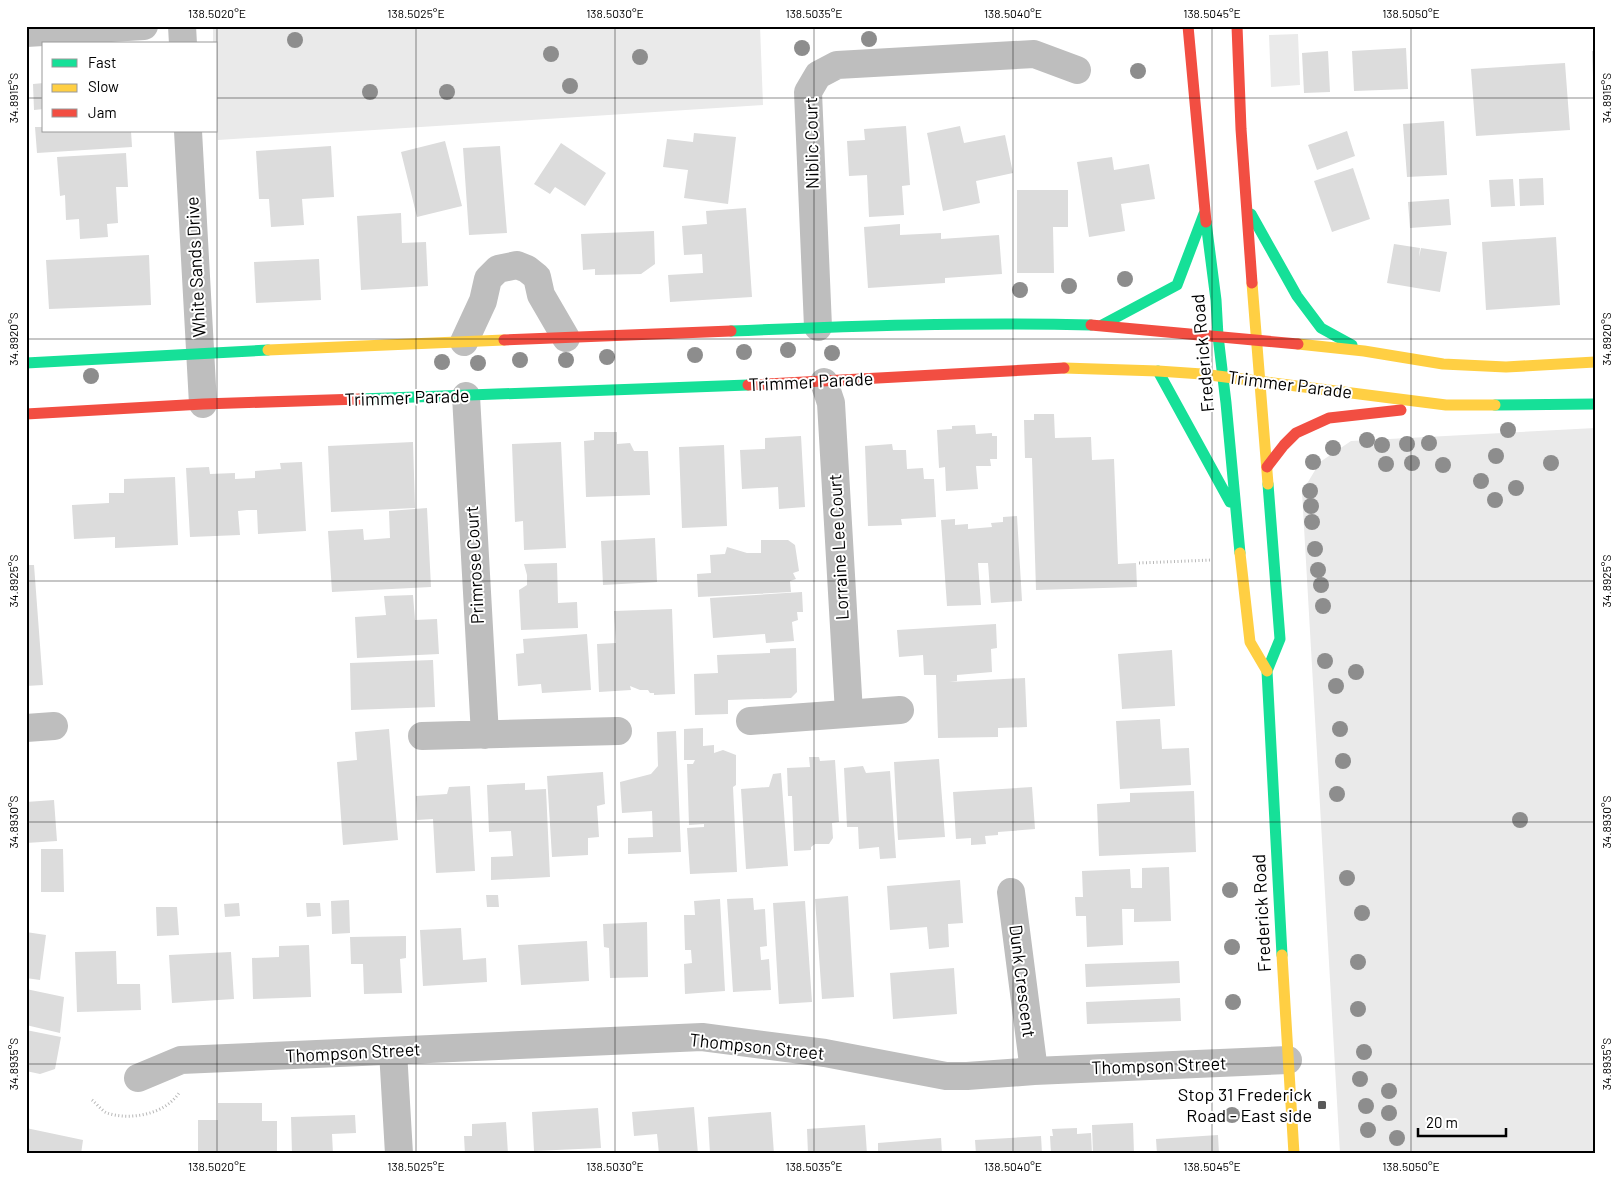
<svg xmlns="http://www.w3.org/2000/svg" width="1621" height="1180" viewBox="0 0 1621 1180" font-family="Barlow,sans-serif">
  <rect width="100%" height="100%" fill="#fff"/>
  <path fill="#eaeaea" d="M213,26H760L763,105L218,140L216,44H213Z
    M1298,34L1300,85L1271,87L1269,35Z
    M1595,428V1154H1340L1302,492L1320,462L1351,441Z"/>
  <path fill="#dcdcdc" d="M1406,48L1408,89L1354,91L1352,51Z
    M1328,51L1330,92L1304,93L1302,53Z
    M1592,51H1595V77H1593Z
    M1565,63L1570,130L1476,136L1471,69Z
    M44,83V109L34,110L33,84Z
    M1444,121L1447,175L1407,177L1403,124Z
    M906,126L910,185L902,186L904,215L869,217L867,175L849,176L847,141L865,140L864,129Z
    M960,126L964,143L1005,135L1013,173L976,181L980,203L943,211L927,133Z
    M35,127H44V131H131L132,147L37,153Z
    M1347,131L1355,156L1317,170L1308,145Z
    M694,133L736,137L728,204L684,198L688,170L663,167L667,139L693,142Z
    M445,141L462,206L417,217L401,152Z
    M561,143L606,173L585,206L555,187L550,194L534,184Z
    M331,146L334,197L302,199L304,225L271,227L269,199H259L256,151Z
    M500,146L507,233L469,235L463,148Z
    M126,153L128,187H116L118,223L107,224L108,237L80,239L79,219L66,220L65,195L60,196L57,157Z
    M1112,157L1114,170L1149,164L1155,199L1121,204L1125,231L1089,237L1077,162Z
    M1353,168L1370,219L1332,232L1314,181Z
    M1543,178L1544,205L1520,206L1519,179Z
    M1513,179L1515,206L1491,207L1489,180Z
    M1017,190H1068V227H1053L1054,273H1017Z
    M1449,199L1451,225L1410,228L1408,202Z
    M746,208L752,297L670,302L668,275L703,273L702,254L684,255L682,226L707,224L706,211Z
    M401,213L402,243L426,242L428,286L361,290L357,216Z
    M900,224V235L941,233V239L999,235L1002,274L945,278V283L868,288L864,227Z
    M654,231L655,264L641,274L595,275V269L583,270L581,234Z
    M1556,237L1560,305L1486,310L1482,242Z
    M1394,244L1420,248L1419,257L1421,248L1447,252L1440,292L1387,283Z
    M149,255L151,305L49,309L46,260Z
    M319,259L321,300L256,303L254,262Z
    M1034,414H1054L1055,438L1091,437L1092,460L1114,459L1118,564L1136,563L1137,587L1036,590L1032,458H1025L1024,420H1034Z
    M975,425L976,434L992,433V436H997V459H990L991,466H976L978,489L946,491L945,467L939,468L937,430L952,429V426Z
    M594,432H617V444L630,443L634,451H648L650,495L586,497L584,441L594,440Z
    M801,436L805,507L779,509L778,487L742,489L740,450L765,449V438Z
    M413,442L415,508L331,512L328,446Z
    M561,442L566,548L524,550L523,521L515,522L512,444Z
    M892,444L893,450H906L907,469L923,468L924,479H934L936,517L901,519L902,525L868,526L865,446Z
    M724,445L727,526L682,528L679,447Z
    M302,462L306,531L258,534L257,510H247L238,511L240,535L190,537L186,468L209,467L210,474L235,473V479L255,478V471L281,469L280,463Z
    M175,477L178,545L115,548V537L74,539L72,505L109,503V493H124V479Z
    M427,508L431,587L332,592L328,531L363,529L364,540L390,538L389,511Z
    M1017,516L1022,601L991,603L988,563H978L981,605L947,606L941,520L955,519V525L968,524V529L992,527L991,523L1003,522V517Z
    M655,538L657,582L603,585L601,541Z
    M761,540H788L795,545L799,571L793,573L796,579L790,581L791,592L698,597L697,574L711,573L710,555L725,554L727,547L747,553H761Z
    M557,563L558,603L577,602L578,628L521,630L519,590L527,585V575L524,564Z
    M26,565H34L43,685L26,686Z
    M802,592L803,612H797L798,620L792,622L794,641L766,643L765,634L713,638L710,598Z
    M413,595L415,620L437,619L439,654L357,658L355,617L386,615L384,596Z
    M672,609L675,694L654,695V693H650L648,690H640L630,686L631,690L599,692L597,644L616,643L614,611Z
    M996,624L997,648L991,649L992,672L957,675V681L949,682L1025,678L1027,727L998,728V737L938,738L936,675H924L923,655L899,657L897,630Z
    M587,634L591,690L542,693L541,684L518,686L516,654L524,653L523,639Z
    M796,648L797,692L791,698L728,700V714L695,715L694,674L718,673L717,655L770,653V649Z
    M1172,650L1175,706L1122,709L1118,654Z
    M433,660L435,707L351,710L350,663Z
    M1160,719L1162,749L1189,748L1191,785L1120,789L1116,721Z
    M703,728V746L714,745V753L723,750L736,755V785L733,787L737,872L690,874L687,828L704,827V824L689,825L687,764H693L695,760H684V729Z
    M389,729L398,840L343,845L337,762L357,760L355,732Z
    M676,731L681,852L628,854V838L653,837L652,811L622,813L620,782L651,774L658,766L657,732Z
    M809,757H819L820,761L835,760L839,822L832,823L833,838L829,844H815L811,847V850L794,851L792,796H788L787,768L810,767Z
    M939,759L945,837L898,840L894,762Z
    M863,766L866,773L890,771L896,858L880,859L879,847L859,849L858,827H847L844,768Z
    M603,772L605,804L597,806L599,837L588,838V855L552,857L547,776Z
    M781,773L788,866L746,869L741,789L769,787L773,774Z
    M525,783V790L546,789L550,877L491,880V857L513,856L511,831L489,832L487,785Z
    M470,786L475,871L436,873L433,819L417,820L416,796L447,794L449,787Z
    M1032,787L1035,829L998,832V835L985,836L986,844L971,845V838L956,839L953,792Z
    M1194,791L1196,852L1099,856L1097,804L1130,802V793Z
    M54,800L57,841L26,843V802Z
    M41,849H63L64,892H41Z
    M1169,867L1171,921L1134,922V909H1122L1123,945L1087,947L1086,916H1076L1075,897H1083L1082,871L1130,869L1131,888H1142V868Z
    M960,880L963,923L948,924L949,947L929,949L927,927L890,930L887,886Z
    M486,895H498L499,907H487Z
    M848,896L854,997L822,999L815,899Z
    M753,898L754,910L765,909L767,946L760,947L761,960L769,959L771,990L733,992L727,899Z
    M720,899L725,991L685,994L684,964L692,963L691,950H685L684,915H695L694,901Z
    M349,900L350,933L332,934L331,901Z
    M805,901L812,1002L779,1004L773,903Z
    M239,903L240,916L225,917L224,904Z
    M306,903H320L321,916L307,917Z
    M156,907H177L179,935L157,936Z
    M647,922L648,977L610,978L609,948L604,947L603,924Z
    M461,928L463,960L486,958L487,982L423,986L420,930Z
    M26,932L46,935L40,980L26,978Z
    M406,936V958L400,959L402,993L364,994L363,964H351L350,937Z
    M587,941L589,981L521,985L518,945Z
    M309,945L311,997L253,999L252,958L279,957V946Z
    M116,951L117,984H140L141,1010L77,1012L75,952Z
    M231,952L234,999L172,1003L169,955Z
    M1179,961L1180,983L1086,987L1085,964Z
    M954,968L957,1014L893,1019L890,973Z
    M26,989L64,997L60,1033L26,1025Z
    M1180,998L1181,1021L1087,1024L1086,1002Z
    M26,1030L61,1037L55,1069L40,1074L26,1071Z
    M218,1103H262V1121H277V1154H198V1120H218Z
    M694,1107L698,1154H659L657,1134L634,1136L632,1112Z
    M598,1108L601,1148L534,1151L532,1112Z
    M771,1112L774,1154H710L708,1117Z
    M355,1115L356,1133L332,1134L333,1154H292L291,1117Z
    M506,1122L508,1154H465L464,1136H472V1124Z
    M1133,1123L1134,1154H1093L1092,1125Z
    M865,1125L867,1154H808L807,1129Z
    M26,1128L83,1140L81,1154H26Z
    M1077,1128V1134L1091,1133L1092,1154H1051L1050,1136H1053L1052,1129Z
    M1218,1135L1219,1154H1157L1156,1139Z
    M1041,1136L1042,1154H976L975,1140Z
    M941,1138L942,1154H878V1143Z"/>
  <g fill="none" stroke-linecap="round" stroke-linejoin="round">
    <path stroke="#b8b8b8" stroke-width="3" stroke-dasharray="1 2.5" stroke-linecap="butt" d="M1139,563L1212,560
      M92,1100C97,1104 102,1111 107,1113C131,1121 165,1114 179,1093"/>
    <path stroke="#bebebe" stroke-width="28" d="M182,26L183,44
      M26,33L144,26
      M188,131L203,404
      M818,327L808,92L818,75L837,65L1034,54L1077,70
      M464,342L483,301L488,279L498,269L517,265L527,269L537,277L541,295L566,338
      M824,382L831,403L849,713
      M466,396L485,735
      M750,721L900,710
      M26,728L54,726
      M422,736L618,731
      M1011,892L1034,1071
      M393,1051L399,1154
      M138,1078L181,1060L702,1037L825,1053L946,1076H967L1034,1071L1288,1060"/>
    <path stroke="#16e098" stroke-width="11" d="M1251,214L1297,296L1321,328L1352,345
      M1206,222L1216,300L1218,336L1226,403L1240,553
      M1102,325L1177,285L1204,214
      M731,331C851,326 971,322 1091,325
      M26,363L268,350
      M1158,371L1230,502
      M360,399L748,385
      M1495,405L1595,404
      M1268,484L1280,639L1267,671L1282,955"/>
    <path stroke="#ffcf43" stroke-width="11" d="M1252,283L1268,484
      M1298,344L1364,351L1443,364L1506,367L1595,362
      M268,350L504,340
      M1064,368L1158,371L1202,374L1446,405H1495
      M1240,553L1250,642L1267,671
      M1282,955L1294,1154"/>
    <path stroke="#f24e42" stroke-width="11" d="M1188,26L1206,222
      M1237,26L1241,129L1252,283
      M1091,325L1298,344
      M504,340L731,331
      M748,385L1064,368
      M26,414L203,404L360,399
      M1267,467L1284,445L1296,433L1329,418L1401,410"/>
  </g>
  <g fill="#8d8d8d">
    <circle cx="869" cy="39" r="8"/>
    <circle cx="295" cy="40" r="8"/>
    <circle cx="802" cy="48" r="8"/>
    <circle cx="551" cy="54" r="8"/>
    <circle cx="640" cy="57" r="8"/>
    <circle cx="1138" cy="71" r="8"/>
    <circle cx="570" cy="86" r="8"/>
    <circle cx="370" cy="92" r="8"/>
    <circle cx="447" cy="92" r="8"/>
    <circle cx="1125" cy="279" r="8"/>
    <circle cx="1069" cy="286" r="8"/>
    <circle cx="1020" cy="290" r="8"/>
    <circle cx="788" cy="350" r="8"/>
    <circle cx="744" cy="352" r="8"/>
    <circle cx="832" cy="353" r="8"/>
    <circle cx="695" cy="355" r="8"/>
    <circle cx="607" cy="357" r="8"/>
    <circle cx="520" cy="360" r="8"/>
    <circle cx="566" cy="360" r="8"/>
    <circle cx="442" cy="362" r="8"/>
    <circle cx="478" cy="363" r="8"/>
    <circle cx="91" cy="376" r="8"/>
    <circle cx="1508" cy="430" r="8"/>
    <circle cx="1367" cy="440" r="8"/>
    <circle cx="1429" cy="443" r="8"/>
    <circle cx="1407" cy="444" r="8"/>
    <circle cx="1382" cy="445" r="8"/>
    <circle cx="1333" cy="448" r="8"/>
    <circle cx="1496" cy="456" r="8"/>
    <circle cx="1313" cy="462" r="8"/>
    <circle cx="1412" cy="463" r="8"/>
    <circle cx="1551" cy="463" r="8"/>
    <circle cx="1386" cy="464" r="8"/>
    <circle cx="1443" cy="465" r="8"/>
    <circle cx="1481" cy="481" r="8"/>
    <circle cx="1516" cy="488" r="8"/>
    <circle cx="1310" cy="491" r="8"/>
    <circle cx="1495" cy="500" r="8"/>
    <circle cx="1311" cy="506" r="8"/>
    <circle cx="1312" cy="522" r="8"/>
    <circle cx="1315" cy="549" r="8"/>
    <circle cx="1318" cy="570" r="8"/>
    <circle cx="1321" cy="585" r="8"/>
    <circle cx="1323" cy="606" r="8"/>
    <circle cx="1325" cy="661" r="8"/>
    <circle cx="1356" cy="672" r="8"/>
    <circle cx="1336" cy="686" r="8"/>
    <circle cx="1340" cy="729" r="8"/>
    <circle cx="1343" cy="761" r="8"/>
    <circle cx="1337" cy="794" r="8"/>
    <circle cx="1520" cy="820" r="8"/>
    <circle cx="1347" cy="878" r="8"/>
    <circle cx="1230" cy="890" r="8"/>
    <circle cx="1362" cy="913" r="8"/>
    <circle cx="1232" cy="947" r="8"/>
    <circle cx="1358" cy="962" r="8"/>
    <circle cx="1233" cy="1002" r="8"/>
    <circle cx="1358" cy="1009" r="8"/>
    <circle cx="1364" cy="1052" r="8"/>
    <circle cx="1360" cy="1079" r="8"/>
    <circle cx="1389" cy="1091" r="8"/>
    <circle cx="1366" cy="1106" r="8"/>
    <circle cx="1389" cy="1113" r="8"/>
    <circle cx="1232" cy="1115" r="8"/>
    <circle cx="1368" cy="1130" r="8"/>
    <circle cx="1397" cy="1138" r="8"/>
  </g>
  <path fill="none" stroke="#000" stroke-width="1" stroke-opacity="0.45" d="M217,26V1154M416,26V1154M615,26V1154M814,26V1154M1013,26V1154M1212,26V1154M1411,26V1154M26,98H44M216,98H1595M26,339H1595M26,581H1595M26,822H1595M26,1064H1595"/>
  <rect fill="#595959" stroke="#fff" stroke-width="2" x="1317" y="1100" width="10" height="10" rx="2.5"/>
  <g text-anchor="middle" stroke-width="4" stroke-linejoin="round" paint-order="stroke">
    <g font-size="18" fill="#000" stroke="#fff">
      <text transform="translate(812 143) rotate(-91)" y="6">Niblic Court</text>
      <text transform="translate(196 267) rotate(-93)" y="6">White Sands Drive</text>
      <text transform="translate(1203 353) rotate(-95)" y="6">Frederick Road</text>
      <text transform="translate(811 382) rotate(-3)" y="6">Trimmer Parade</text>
      <text transform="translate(1290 385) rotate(7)" y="6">Trimmer Parade</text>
      <text transform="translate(407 398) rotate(-2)" y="6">Trimmer Parade</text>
      <text transform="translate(839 547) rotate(-93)" y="6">Lorraine Lee Court</text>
      <text transform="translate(475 565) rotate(-93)" y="6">Primrose Court</text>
      <text transform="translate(1262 913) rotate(-93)" y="6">Frederick Road</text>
      <text transform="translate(1022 981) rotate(83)" y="6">Dunk Crescent</text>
      <text transform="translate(757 1047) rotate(6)" y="6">Thompson Street</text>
      <text transform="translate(353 1053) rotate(-3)" y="6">Thompson Street</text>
      <text transform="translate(1159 1066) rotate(-2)" y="6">Thompson Street</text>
    </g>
    <g font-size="18" fill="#000" stroke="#fff" text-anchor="end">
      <text x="1312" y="1101">Stop 31 Frederick<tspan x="1312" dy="21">Road - East side</tspan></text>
    </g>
  </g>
  <rect width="1621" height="1180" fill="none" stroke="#ffffff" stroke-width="55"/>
  <rect x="42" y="42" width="175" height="90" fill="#ffffff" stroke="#999999"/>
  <rect x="52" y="59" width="25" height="8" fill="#16e098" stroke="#999999"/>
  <text x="88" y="68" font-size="15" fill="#000000">Fast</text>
  <rect x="52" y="84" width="25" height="8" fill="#ffcf43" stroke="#999999"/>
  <text x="88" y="92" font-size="15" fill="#000000">Slow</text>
  <rect x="52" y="109" width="25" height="8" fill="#f24e42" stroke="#999999"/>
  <text x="88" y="118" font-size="15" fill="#000000">Jam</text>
  <path d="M1418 1128v8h88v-8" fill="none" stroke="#000000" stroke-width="2.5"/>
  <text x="1426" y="1128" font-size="15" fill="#000000" stroke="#ffffff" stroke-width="4" paint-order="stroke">20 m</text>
  <rect x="28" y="28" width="1566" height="1124" fill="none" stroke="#000" stroke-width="2"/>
  <g font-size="12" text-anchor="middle" fill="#000">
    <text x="217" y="18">138.5020°E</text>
    <text x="416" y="18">138.5025°E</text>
    <text x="615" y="18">138.5030°E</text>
    <text x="814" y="18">138.5035°E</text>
    <text x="1013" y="18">138.5040°E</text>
    <text x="1212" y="18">138.5045°E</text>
    <text x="1411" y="18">138.5050°E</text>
    <text transform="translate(14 98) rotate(-90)" y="4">34.8915°S</text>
    <text transform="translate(1607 98) rotate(-90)" y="4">34.8915°S</text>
    <text transform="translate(14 339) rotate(-90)" y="4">34.8920°S</text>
    <text transform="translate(1607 339) rotate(-90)" y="4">34.8920°S</text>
    <text transform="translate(14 581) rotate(-90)" y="4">34.8925°S</text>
    <text transform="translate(1607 581) rotate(-90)" y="4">34.8925°S</text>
    <text transform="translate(14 822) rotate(-90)" y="4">34.8930°S</text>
    <text transform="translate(1607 822) rotate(-90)" y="4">34.8930°S</text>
    <text transform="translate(14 1064) rotate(-90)" y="4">34.8935°S</text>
    <text transform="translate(1607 1064) rotate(-90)" y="4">34.8935°S</text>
    <text x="217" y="1171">138.5020°E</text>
    <text x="416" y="1171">138.5025°E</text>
    <text x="615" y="1171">138.5030°E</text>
    <text x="814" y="1171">138.5035°E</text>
    <text x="1013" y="1171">138.5040°E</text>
    <text x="1212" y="1171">138.5045°E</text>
    <text x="1411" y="1171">138.5050°E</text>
  </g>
</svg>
